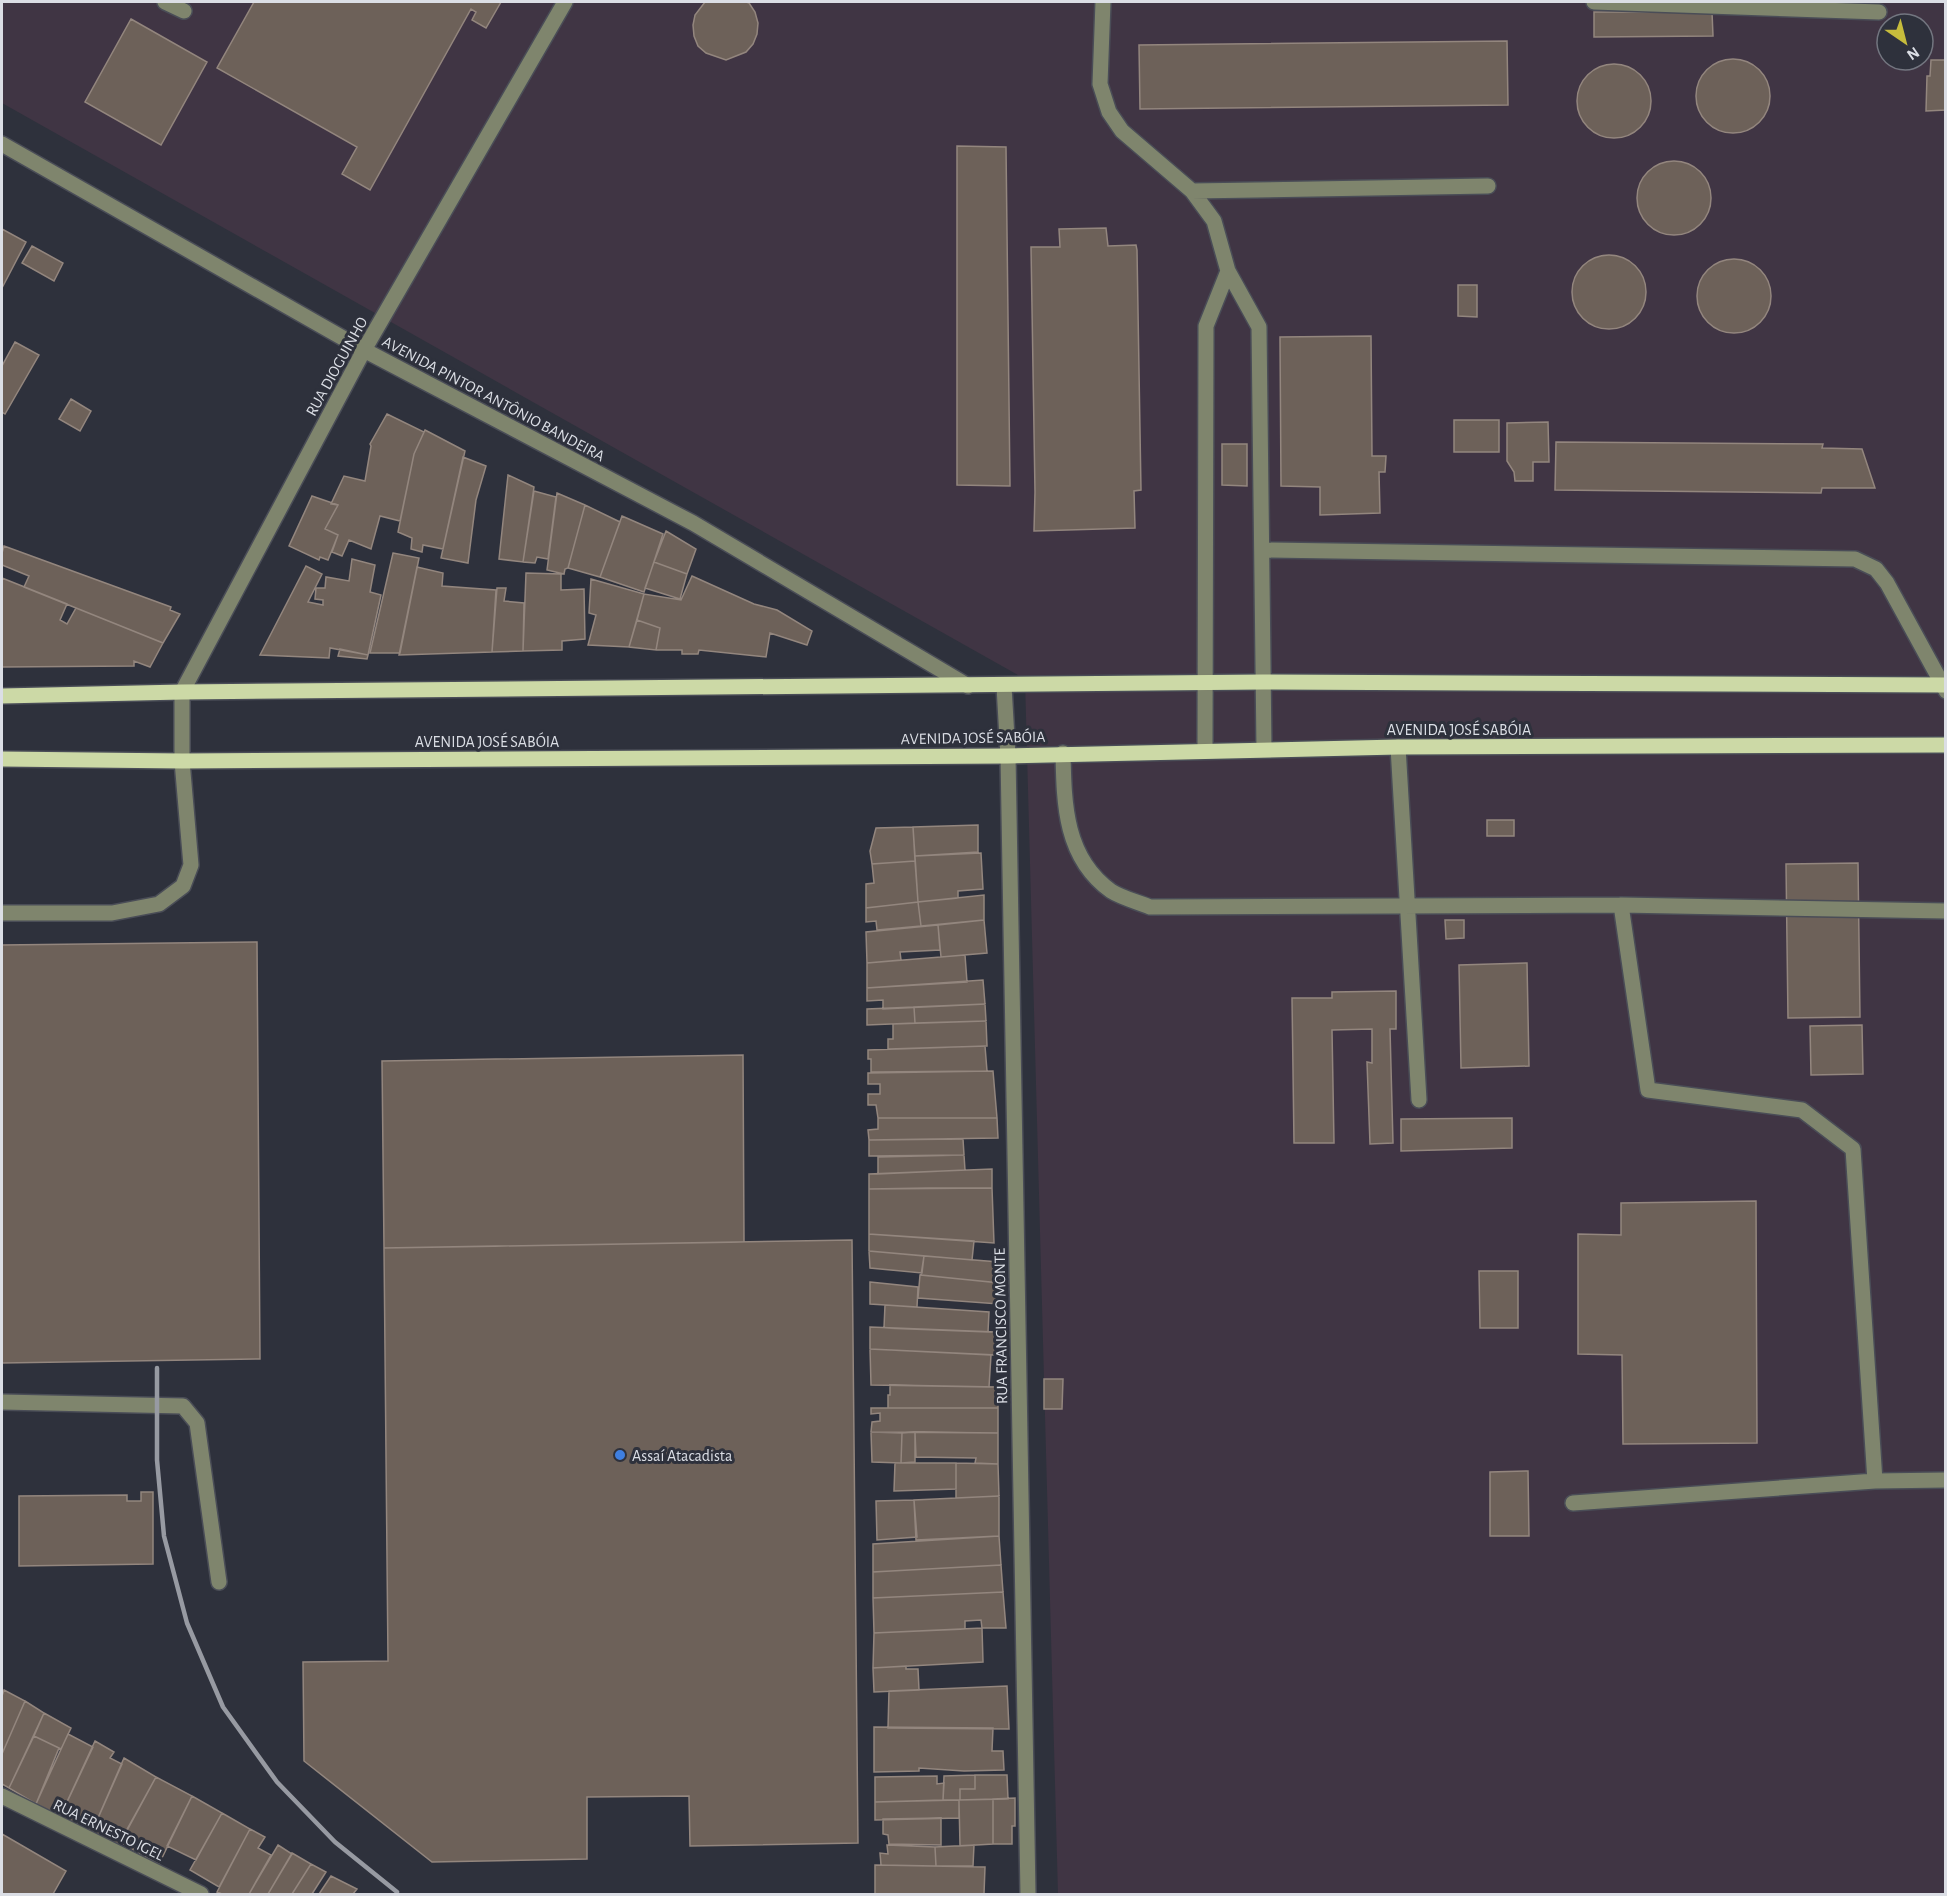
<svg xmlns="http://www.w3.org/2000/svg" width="1947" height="1896" viewBox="0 0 1947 1896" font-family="'Alegreya Sans',sans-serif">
  <rect width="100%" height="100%" fill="#2e313c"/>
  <path fill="#403544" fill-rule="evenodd" d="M2,2H1945V1894H1058L1025,679L2,103ZM1887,24H1923V60H1887Z"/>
  <path fill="#6d6159" stroke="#93867e" stroke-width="1.5" d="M254,2H501L486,28L472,20L476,12L471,9L370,190L342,174L357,147L217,68Z
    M705,2H746L749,3L755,12L758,23L757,34L753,44L746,52L726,60L706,53L698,46L694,36L693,25L695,15Z
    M1594,12H1712L1713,36L1594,37Z
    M131,19L207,62L161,145L85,102Z
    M1507,41L1508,105L1140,109L1139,45Z
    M1696 96a37 37 0 1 1 74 0a37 37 0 1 1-74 0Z
    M1931,60H1946V110L1926,111L1927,76H1930Z
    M1577 101a37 37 0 1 1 74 0a37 37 0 1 1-74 0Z
    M957,146L1006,147L1010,486L957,485Z
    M1637 198a37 37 0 1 1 74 0a37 37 0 1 1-74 0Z
    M1106,228L1108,246L1136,245L1137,250L1141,490L1134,491L1135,528L1034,531L1035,492L1031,247H1060L1059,229Z
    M2,229L26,242L2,288Z
    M32,246L63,263L54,281L22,263Z
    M1572 292a37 37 0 1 1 74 0a37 37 0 1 1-74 0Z
    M1697 296a37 37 0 1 1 74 0a37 37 0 1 1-74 0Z
    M1458,285H1477V317L1458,316Z
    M1371,336L1372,456H1386L1385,472H1379L1380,513L1320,515V487L1281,486L1280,337Z
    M15,342L39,355L5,414L2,412V366Z
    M71,399L91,411L80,431L59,419Z
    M387,414L424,432L414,454L400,521L380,516L371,549L349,540L342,556L332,552L338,535L325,529L338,505L331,504L344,476L365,481L371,446L370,444Z
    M1454,420H1499V452H1454Z
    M1548,422L1549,462H1533V481H1515L1514,472L1507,461V423Z
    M425,430L465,451L443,549L423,545L422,552L411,549L412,538L398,532L414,454Z
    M1556,442L1823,444L1822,448L1862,449L1875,488H1822L1821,493L1555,490Z
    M1222,444H1247V486L1222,485Z
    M463,457L486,466L476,500L468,563L441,558Z
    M508,475L534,487L523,562L499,559Z
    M534,491L556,497L548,559L537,557L535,563L523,562Z
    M557,493L585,505L568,568L565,569L564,574L547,570Z
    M312,496L338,505L325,529L338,535L328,560L320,557L319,560L289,546Z
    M585,505L620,522L600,577L568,568Z
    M622,516L663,534L644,592L600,577Z
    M666,531L696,549L687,574L654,562Z
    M4,546L171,607L170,610L180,614L163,643L24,587L29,576L2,565V553Z
    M393,553L419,558L400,653H370Z
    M352,559L375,565L370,592L381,595L368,655L330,648L329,658L260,655L306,566L322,574L308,602L323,605V600L315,599L316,588H325L326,577L349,581Z
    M654,562L687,574L680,599L645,588Z
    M417,567L443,573L442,586L496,590L492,652L399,655Z
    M526,573L561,574V590L584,589L585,639L562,641V650L523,651Z
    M692,576L754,604L777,610L812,631L807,645L770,633L766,657L699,650L698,654H682V650H656L660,628L637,620L644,594L681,600Z
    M2,578L67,604L60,620L67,624L76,608L163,643L150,667L134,661V666L2,667Z
    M591,579L644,594L629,647L588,645L596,615L589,613Z
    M497,588H506L504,601L524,603L523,651L492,652Z
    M637,620L660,628L656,650L629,647Z
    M340,649L368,655L367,659L338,656Z
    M1487,820H1514V836H1487Z
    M978,825V852L915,856L913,827Z
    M913,827L915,861L872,864L870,851L876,828Z
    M981,853L983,889L958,891V898L918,902L915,856Z
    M915,861L918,902L866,908V884L874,883L872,864Z
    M1858,863L1860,1017L1788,1018L1786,864Z
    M984,895V920L921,926L918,902Z
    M918,902L921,926L877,930L876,921L866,922V908Z
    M984,920L987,953L941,957L938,925Z
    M1445,920H1464V938L1446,939Z
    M938,925L940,950L900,952L901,960L867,963L866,932Z
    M257,942L260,1359L2,1363V945Z
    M965,955L967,982L867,988V963Z
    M1527,963L1529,1066L1461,1068L1459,965Z
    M983,980L985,1004L883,1009V1000L867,1001V988Z
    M1396,991V1029H1390L1393,1143L1370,1144L1367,1062L1372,1063V1029L1332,1030L1334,1143H1294L1292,998H1332V992Z
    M985,1004L986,1021L915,1023L914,1007Z
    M914,1007L915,1023L867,1025V1009Z
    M986,1021L987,1046L888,1049V1039H893V1024Z
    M1862,1025L1863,1074L1811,1075L1810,1026Z
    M985,1046L987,1071L871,1072V1059H868V1050Z
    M743,1055L744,1242L384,1248L382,1061Z
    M993,1071L997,1118H878L876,1105H868V1094H880V1084H868V1073Z
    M878,1118H997L998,1138L869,1140L868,1130L878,1129Z
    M1512,1118V1148L1401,1151V1119Z
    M963,1139L964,1155L869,1156V1140Z
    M964,1155L965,1170L878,1174V1157Z
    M992,1169V1188L869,1189V1174Z
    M928,1188H992L994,1243L869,1234V1189Z
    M1756,1201L1757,1443L1623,1444L1622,1355L1578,1354V1234L1621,1235V1203Z
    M869,1234L974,1241L972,1260L869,1251Z
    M852,1240L858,1843L690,1846L689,1796L587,1797V1859L432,1862L304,1761L303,1662L388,1661L384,1248Z
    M869,1251L924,1256L922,1273L870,1268Z
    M924,1256L999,1262L1000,1283L921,1275Z
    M1479,1271H1518V1328H1480Z
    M920,1275L1000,1283L999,1304L918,1298Z
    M870,1282L918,1287L917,1307L870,1304Z
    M885,1305L989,1312L988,1332L884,1328Z
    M870,1327L996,1332L997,1355L870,1349Z
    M870,1349L991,1355L989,1387L871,1385Z
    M1044,1379H1063L1062,1409H1044Z
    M890,1385L998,1387V1408H888V1395H890Z
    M871,1408H998V1433L871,1432L872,1422L880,1421V1413L871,1414Z
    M871,1432L902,1433L901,1463L872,1462Z
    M915,1432V1462L901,1463L902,1433Z
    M915,1432L998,1433V1464L975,1463L976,1458L916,1457Z
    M895,1463H956V1489L894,1491Z
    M956,1463L998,1464L999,1496L956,1498Z
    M1528,1471L1529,1536H1490V1472Z
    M141,1492H153V1564L19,1566V1496L127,1495V1501H141Z
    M999,1496V1536L916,1540L914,1500Z
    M914,1500L917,1537L877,1540L876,1501Z
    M999,1536L1001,1565L873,1572V1544Z
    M1001,1565L1003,1592L873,1598V1572Z
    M1003,1592L1006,1628H982L981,1620L965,1621V1629L874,1633L873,1598Z
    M982,1628L983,1662L873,1668L874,1633Z
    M906,1666V1669H918L919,1690L874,1692L873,1668Z
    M1007,1686L1009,1729L888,1728L889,1691Z
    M4,1690L25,1701L2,1754V1696Z
    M25,1701L44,1713L9,1788L2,1784V1754Z
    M44,1713L71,1728L61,1749L34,1736Z
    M874,1727L993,1728L992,1751H1003L1004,1770L964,1771L919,1768V1771L874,1772Z
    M68,1734L93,1747L60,1817L36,1804Z
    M34,1736L59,1748L36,1804L9,1788Z
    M95,1741L114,1752L110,1758L122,1764L91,1834L60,1817Z
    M124,1758L156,1777L117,1849L91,1834Z
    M975,1775V1789H960V1800H943L944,1776Z
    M975,1775H1007L1008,1799L960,1800V1789H975Z
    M937,1776V1784L944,1783L943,1800L875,1802V1777Z
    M156,1777L192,1796L159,1864L120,1842Z
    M192,1796L222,1813L196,1860L167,1846Z
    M1015,1798V1826H1012V1844H993V1799Z
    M993,1799V1844L960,1846L959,1800Z
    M959,1800V1818L875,1820V1802Z
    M222,1813L250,1829L219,1887L190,1870Z
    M941,1818V1845L889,1844L888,1835L883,1834V1819Z
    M250,1829L265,1837L258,1848L271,1855L249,1894H222L217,1892Z
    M2,1834L66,1871L53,1894H2Z
    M278,1845L292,1854L268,1894H249Z
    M887,1845L935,1847L936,1866L881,1865L880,1853L888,1854Z
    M974,1845L973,1866H936L935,1847Z
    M292,1853L311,1864L292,1894H268Z
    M311,1864L326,1872L312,1894H292Z
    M875,1865L985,1867L984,1894H875Z
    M331,1876L357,1889L353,1894H319Z"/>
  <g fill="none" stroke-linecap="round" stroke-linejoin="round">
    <defs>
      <path id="minor" d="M165,2L184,11
        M1103,2L1100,84L1109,112L1122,131L1192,191L1214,221L1228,271L1259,327L1264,749
        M1594,2L1879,12
        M2,144L364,350L693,523L968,686
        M1192,191L1488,186
        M1262,550L1855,559L1876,569L1887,583L1946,691
        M1004,686L1008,756L1028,1894
        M1398,747L1419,1100
        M1205,751L1206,326L1228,271
        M1063,753C1064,805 1065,858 1111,891C1122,898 1138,902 1150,907L1621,905L1946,911
        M1621,905L1648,1090L1802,1110L1853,1149L1875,1481L1946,1480
        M2,913H112L159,904L183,886L191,865L182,761V692L364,350L565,2
        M2,1402L183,1406L197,1423L219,1582
        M1573,1503L1875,1481
        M2,1796L201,1894"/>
      <path id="major" d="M2,696L182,692L1263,682L1946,685
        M2,759L182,761L1008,756L1398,747L1946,745"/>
    </defs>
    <use href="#minor" stroke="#4a4d57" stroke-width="18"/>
    <use href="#major" stroke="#4a4d57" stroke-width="18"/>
    <use href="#minor" stroke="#7f856d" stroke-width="15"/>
    <use href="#major" stroke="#ccd9a6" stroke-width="15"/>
    <path stroke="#979aa2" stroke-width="4.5" d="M157,1368V1460L164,1536L187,1623L223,1707L277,1782L335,1842L397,1892"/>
  </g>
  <circle fill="#3f7fe0" stroke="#2e313c" stroke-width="2" cx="620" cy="1455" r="6"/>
  <g text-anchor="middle" stroke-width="6" stroke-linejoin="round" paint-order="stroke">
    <g font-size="16" fill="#dbdee5" stroke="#2e313c">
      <text transform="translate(336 366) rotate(-61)" y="6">RUA DIOGUINHO</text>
      <text transform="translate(494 398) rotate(28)" y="6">AVENIDA PINTOR ANTÔNIO BANDEIRA</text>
      <text x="1459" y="735">AVENIDA JOSÉ SABÓIA</text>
      <text transform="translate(973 737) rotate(-1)" y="6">AVENIDA JOSÉ SABÓIA</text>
      <text x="487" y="747">AVENIDA JOSÉ SABÓIA</text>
      <text transform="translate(1000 1326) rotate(-91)" y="6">RUA FRANCISCO MONTE</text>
      <text transform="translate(109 1829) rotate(26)" y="6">RUA ERNESTO IGEL</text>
    </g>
    <g font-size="16" fill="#dbdee5" stroke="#2e313c" text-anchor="start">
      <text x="632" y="1461">Assaí Atacadista</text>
    </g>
  </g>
  <rect width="1947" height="1896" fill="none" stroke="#dbdee5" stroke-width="6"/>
  <g transform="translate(1905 42) rotate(145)"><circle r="28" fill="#2e313c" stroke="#737680" stroke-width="1.5"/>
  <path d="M0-4.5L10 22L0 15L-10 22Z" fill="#c6bc3c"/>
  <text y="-9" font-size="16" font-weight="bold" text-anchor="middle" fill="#dbdee5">N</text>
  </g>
</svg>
